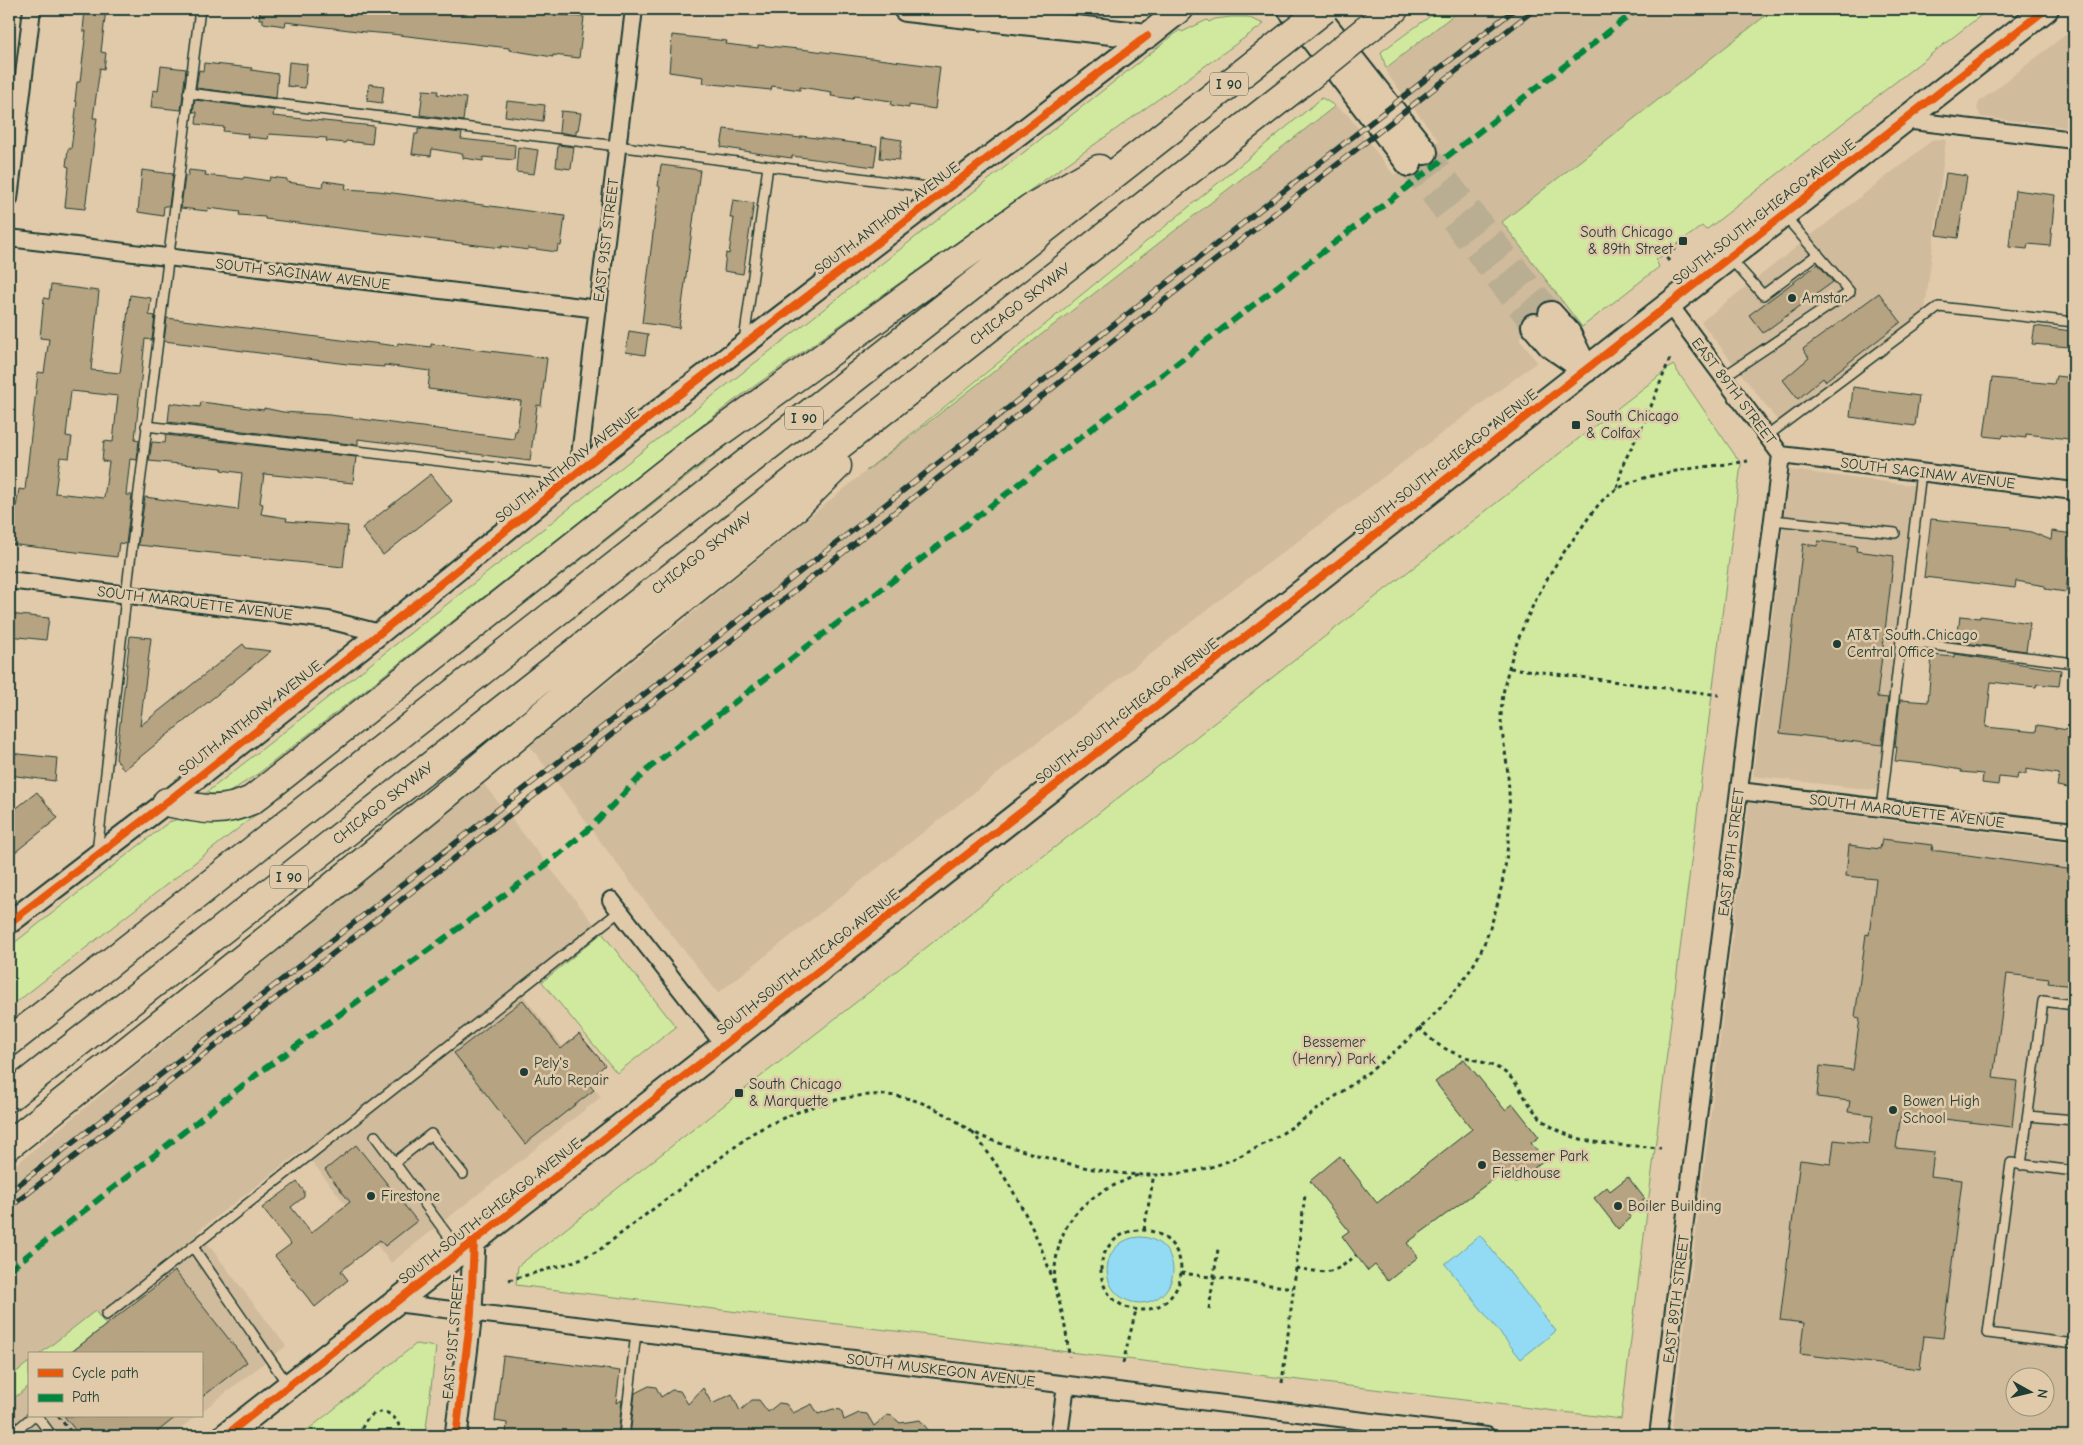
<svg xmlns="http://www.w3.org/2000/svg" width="2083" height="1445" viewBox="0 0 2083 1445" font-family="'Comic Neue',sans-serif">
  <rect width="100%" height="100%" fill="#e1caaa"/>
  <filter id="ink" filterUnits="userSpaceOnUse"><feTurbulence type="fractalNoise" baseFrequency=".02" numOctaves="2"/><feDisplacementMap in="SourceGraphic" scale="10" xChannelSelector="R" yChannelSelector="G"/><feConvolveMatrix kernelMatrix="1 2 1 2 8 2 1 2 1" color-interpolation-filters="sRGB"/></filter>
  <g filter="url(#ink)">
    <path fill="#d0bb9c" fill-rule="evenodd" d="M1461,9H1989L1706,230L1702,226L1656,260L1659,267L1582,327L1563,303L1519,338L1537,362L1226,595L718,993L640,895L530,746L866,471L1335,106L1347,114L1394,175L1439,141L1388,75L1386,68Z
      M2074,28V128L1981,117L1977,108L1979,102Z
      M1934,139L1946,140L1924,318L1781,425L1701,322Z
      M1790,470L1919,486L1883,791L1753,776Z
      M483,783L595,925L516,986L601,1097L391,1263L303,1150L198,1231L286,1346L201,1412V1354H29V1416H196L171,1436H9V1170Z
      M1749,803L2074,843V1436H1671ZM2016,1378H2046V1408H2016Z"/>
    <path fill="#d0e99e" stroke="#789369" d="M1440,9H1461L1386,68L1381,52Z
      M1774,9H1989L1706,230L1702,226L1656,260L1659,267L1582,327L1502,222Z
      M1231,17H1247L1264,24L732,402L259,773L228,793L207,794L206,793L1180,30L1182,32L1207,20L1209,22L1215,19Z
      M1322,98L1335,106L866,471Z
      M1673,365L1741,464L1621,1419L516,1285L518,1266Z
      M763,412L766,415L9,1008V947L169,822L181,818L223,821Z
      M602,933L676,1027L617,1073L542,982Z
      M95,1311L106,1325L69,1354H40Z
      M416,1344L436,1347L425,1436H300Z
      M29,1362V1386L9,1402V1378Z"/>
    <path fill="#93dbf4" stroke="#659ca7" d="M1480,1235L1556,1331L1521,1359L1445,1264Z
      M1107 1270a33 33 0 1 1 66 0a33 33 0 1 1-66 0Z"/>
    <path fill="#b5a382" stroke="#1f3d34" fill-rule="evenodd" d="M85,9H106L101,52L106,53L104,69L100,68L93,118H97L85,209L65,207L69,167L66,166L68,149H71L77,102L75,101L77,82H80L86,31H83Z
      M260,9H498L584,17L579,58L553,55V57L509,50V48L391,34L365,32L286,22L285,26L263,23V19H259Z
      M672,35L727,41L726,44L758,48V45L809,50L940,67L935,109L909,105V108L891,105L892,101L854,96L853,99L831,96L832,92L800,87V90L772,86L771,90L703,83L704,77L669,72Z
      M289,62L307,64L305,88L287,86Z
      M204,63L252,68L251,70L278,74L276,98L196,88L199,70L203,71Z
      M161,66L186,69L181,110L151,107L153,90L158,91Z
      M369,84L384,86L382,103L367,101Z
      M423,90L438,91L437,94L466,98L463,121L420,115Z
      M195,100L274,110L273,116L374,126L372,144L346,141L345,143L326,141L327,138L269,134L268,139L247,137L248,134L223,131L224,127L196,124L197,112H193Z
      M507,101L545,105L543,121L505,116Z
      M561,111L581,113L578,130H576V135L559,132Z
      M418,128L462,133L461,139L515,145L514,160L483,157V161L463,158V154L432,149L431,156L412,154L415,134H418Z
      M724,129L801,138V136L877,146L874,167L792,156V158L762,154L721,147Z
      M882,137L902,140L899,160L880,158Z
      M558,145L574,147L571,169L556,167Z
      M518,147L538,150L534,174L516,172Z
      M661,165L700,170L679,328L642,323L655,217L660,187L658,186Z
      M142,170L173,174L169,206H164L163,216L138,212Z
      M189,170L206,172L205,175L243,179L244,177L269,181L270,177L287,179V182L323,187L324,181L346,184L345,189L378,191L565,216L561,246H558L557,252L528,248V250L501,246V248L265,219V217L239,215L240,212L208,208L207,211L181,208L185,176H188Z
      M1946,173L1967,176L1958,238L1937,235Z
      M2015,190L2055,195L2050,246L2028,244L2027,249L2009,247Z
      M733,200L754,203L743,274L724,271L726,253L729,254L734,218H730Z
      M1818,264L1833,282L1763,333L1749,315Z
      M51,285L99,291L91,370L120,373L130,295L151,298L149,315L155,316L152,340L145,339L135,439L139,440L137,460L130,459L126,495H132L126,544L119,543L117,557L9,544V513H15L19,489L25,490L38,372L44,373L49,339L40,338L44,298L49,299ZM71,391L118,396L113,442L104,441L102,461L109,462L104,498L55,493L60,457L69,458L72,437L66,436Z
      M1879,293L1901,322L1825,381L1823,378L1798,399L1783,380L1809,358L1803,349Z
      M167,318L365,343V342L397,346L398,343L431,347V344L547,358L541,406L537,405L530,461L358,439V445L168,422L170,403L200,407L201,402L264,410V408L283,412L330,415L514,439L515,431H517L521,401L428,389L430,371L384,365V367L347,364L164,341Z
      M2035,326L2071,331L2070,347L2032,344Z
      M629,331L648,334L645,355L626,352Z
      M2056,376L2074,378V399L2069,439L2026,434V438L2003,435L2002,438L1984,436L1992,378L2054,384Z
      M1853,387L1919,396L1915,426L1850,417Z
      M166,435L356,457L353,483L264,474L260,503L263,504L261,514L287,518L286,521L348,526L343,567L138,545L145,497L238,510L242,473L221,470L222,468L149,461L152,442L165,443Z
      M431,474L452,501L383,555L362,528Z
      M1931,519L2011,527V529L2031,532L2051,540L2052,531L2073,534L2066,592L2045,589V586L2016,581L2015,588L1924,577Z
      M1818,541L1857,546L1856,551L1894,556L1877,697L1888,698L1882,745L1780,733L1803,544L1817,546Z
      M9,614L49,618L46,640L9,636Z
      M1960,616L1980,618V616L2030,623L2026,651L1957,642Z
      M130,636L151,638L140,726L243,644L246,648L271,651L124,770L116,759Z
      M1955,654L2061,670L2059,686L2037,684L2036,687L1991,682L1986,727L2036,732L2037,725L2074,731V789L2057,786L2059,774L2026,769V774L2018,773L2017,779L1999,777L1998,785L1982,783L1983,774L1961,772V770L1933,765L1895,761L1897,747H1895L1900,700L1928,702L1932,655L1955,657Z
      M9,753L57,758L55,781L9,775Z
      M37,792L58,818L9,857V814Z
      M1882,839L1933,845L1932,850L2074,870V986L2048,983L2049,979L2007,974L1993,1078L2017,1081L2012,1127L1901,1114L1896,1148L1934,1152L1931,1176L1962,1180L1943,1338L1924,1336L1920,1369L1800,1354L1804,1323L1780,1320L1800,1160L1831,1164L1834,1140L1869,1144L1873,1115L1848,1112L1850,1101L1817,1097L1820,1066L1853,1070L1860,1018L1855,1017L1866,934L1869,935L1876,879L1846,876L1849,845L1880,849Z
      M523,1000L561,1049L579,1034L605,1065L587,1082L594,1090L525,1144L454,1053Z
      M1464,1059L1505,1110L1513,1104L1539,1137L1531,1143L1544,1160L1515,1183L1506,1170L1407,1243L1418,1257L1388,1281L1375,1265L1368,1271L1356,1255L1342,1236L1349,1231L1310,1181L1340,1156L1377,1203L1472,1129L1435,1082Z
      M356,1145L417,1221L385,1246L380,1240L341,1271L348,1280L315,1307L275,1256L291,1244L262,1208L297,1182L304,1191V1197L291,1207L311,1233L350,1202L325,1170Z
      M1628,1177L1645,1199L1627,1213L1631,1218L1618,1229L1594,1198L1607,1187L1610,1191Z
      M175,1271L247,1362L201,1398V1354H69Z
      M503,1356L620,1371L616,1403L622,1400L618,1436H506L507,1423L495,1421Z
      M649,1386L656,1387L661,1397L672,1390L680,1391L688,1404L703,1388L712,1404L732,1394L740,1411L752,1400H759L768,1412L779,1403L786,1404L793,1413L812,1404L818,1414L833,1409L841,1410L844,1420L859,1413L867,1414L874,1426L887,1415L892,1416L900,1423L920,1420L933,1436H630L635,1393Z
      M64,1416H177L152,1436H80Z"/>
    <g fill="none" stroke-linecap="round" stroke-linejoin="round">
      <path stroke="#baae92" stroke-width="24" stroke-dasharray="24 12" stroke-linecap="butt" d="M1425,152L1551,314
        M1409,164L1534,326"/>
      <defs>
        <path id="service" d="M188,93L617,146L942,189
          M1729,257L1763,295L1818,254
          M744,341L768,166
          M1723,377L1850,292L1784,215
          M146,426L567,476
          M1767,436L1939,307L2074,322
          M1773,520L1895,533
          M1901,641L2074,663
          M1881,808L1921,472
          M97,852L130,562L200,9
          M2028,1116L2074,1120
          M375,1136L460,1252
          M394,1163L431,1134L463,1174
          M2021,1165L2043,1001L2074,1005
          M2074,1171L2011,1163L1988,1333L2074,1344
          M193,1247L288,1385
          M106,1315L620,911
          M37,1416L52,1436
          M10,1436L33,1416
          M624,1436L636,1333"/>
        <path id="minor" d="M1904,120L2074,140
          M9,199L32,9
          M9,238L598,309
          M1781,455L2074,491
          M578,472L634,9
          M9,580L328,620L380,633
          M1739,791L2074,831
          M611,900L724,1045
          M395,1303L1487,1436
          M1059,1436L1066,1385
          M1658,1436L1781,455L1669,304"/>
        <path id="tertiary" d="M9,923L167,802L380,633L578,472L1147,36
          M456,1436L471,1313L474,1240"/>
        <path id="secondary" d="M906,9L1147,36L1181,9
          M1290,9L1409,164
          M1312,9L1425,152
          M1551,314L1568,333L1585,368
          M1534,326L1550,345L1586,370
          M225,1436L2046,9"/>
        <path id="motorway" d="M1365,31L1394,9
          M167,802C202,809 218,815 252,800L696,449L1029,209L1099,169
          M9,1042L1280,44
          M9,1097L1307,78
          M9,1145L308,907L481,766L639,634L792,511L837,466"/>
      </defs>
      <use href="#service" stroke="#1f3d34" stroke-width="12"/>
      <use href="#minor" stroke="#1f3d34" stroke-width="20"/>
      <use href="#tertiary" stroke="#1f3d34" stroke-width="25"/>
      <use href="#secondary" stroke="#1f3d34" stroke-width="28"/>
      <use href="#motorway" stroke="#1f3d34" stroke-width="31"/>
      <path stroke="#1f3d34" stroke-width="3" stroke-dasharray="4 4" stroke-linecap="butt" d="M1669,261L1665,256L1680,245
        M1617,488L1624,462L1646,419L1670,358
        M1510,668L1719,695
        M1419,1028C1427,1035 1435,1044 1446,1049C1464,1059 1485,1060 1503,1071C1519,1082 1524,1099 1536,1113C1565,1147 1619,1144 1661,1148
        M972,1132C1021,1191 1063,1280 1069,1357
        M1101 1270a40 40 0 1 1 80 0a40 40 0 1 1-80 0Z
        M1144,1230L1154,1174
        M1296,1268C1326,1273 1333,1276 1356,1255
        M1181,1273L1293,1288
        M509,1280L570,1263L598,1251L753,1133C789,1113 843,1092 886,1095C910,1096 935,1107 955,1120C961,1124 966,1129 973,1132C988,1140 1005,1145 1021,1150C1069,1165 1122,1179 1173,1174C1241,1169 1302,1121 1355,1082C1399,1051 1464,994 1484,944C1505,892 1513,833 1508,777C1507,758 1502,738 1501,719C1501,661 1540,582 1575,537C1587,521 1600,497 1619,488C1656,469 1707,468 1748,461
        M1054,1283C1056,1219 1082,1197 1138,1175
        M1209,1309L1218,1249
        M1123,1363L1136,1310
        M1282,1383L1305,1195
        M58,1416L74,1436
        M358,1436C362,1431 363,1423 367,1419C383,1403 401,1417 401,1436"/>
      <use href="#service" stroke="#e1caaa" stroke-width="9"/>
      <use href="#minor" stroke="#e1caaa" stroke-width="16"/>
      <use href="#tertiary" stroke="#e1caaa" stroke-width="21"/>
      <use href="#secondary" stroke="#e1caaa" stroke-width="24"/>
      <use href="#motorway" stroke="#e1caaa" stroke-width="28"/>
      <defs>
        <path id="rail" d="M9,1192L200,1044L1515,9
          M9,1208L1535,9"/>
      </defs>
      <use href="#rail" stroke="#1f3d34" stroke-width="5.5"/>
      <use href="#rail" stroke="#e1caaa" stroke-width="4" stroke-dasharray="11" stroke-linecap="butt"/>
      <defs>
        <path id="motorway-bridge" d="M1280,44L1324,9
          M1307,78L1365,31"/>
      </defs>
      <use href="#motorway-bridge" stroke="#1f3d34" stroke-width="31" stroke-linecap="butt"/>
      <use href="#motorway-bridge" stroke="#e1caaa" stroke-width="28"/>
      <path stroke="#00873e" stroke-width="6" stroke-dasharray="12 6" stroke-linecap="butt" d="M9,1270L256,1075L547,864L590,828L648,769C977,515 1309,264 1638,9"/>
      <defs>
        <path id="cycleway" d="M9,923L167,802L380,633L578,472L1147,36
          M225,1436L2046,9
          M456,1436L471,1313L474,1240"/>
      </defs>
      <use href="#cycleway" stroke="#e1caaa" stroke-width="11"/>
      <use href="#cycleway" stroke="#e8590c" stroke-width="8"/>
    </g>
  </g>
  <g fill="#1f3d34" stroke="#e1caaa" stroke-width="2">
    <rect x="1678" y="236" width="10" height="10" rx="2.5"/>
    <circle cx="1792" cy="298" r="5"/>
    <rect x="1571" y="420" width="10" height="10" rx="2.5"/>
    <circle cx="1837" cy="644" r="5"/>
    <circle cx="524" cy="1072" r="5"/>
    <rect x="734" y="1088" width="10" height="10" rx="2.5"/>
    <circle cx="1893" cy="1110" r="5"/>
    <circle cx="1482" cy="1165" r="5"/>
    <circle cx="371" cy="1196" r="5"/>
    <circle cx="1618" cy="1206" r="5"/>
  </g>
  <g text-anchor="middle" stroke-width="5" stroke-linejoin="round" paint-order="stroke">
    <g fill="#e1caaa" stroke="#596757" stroke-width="1">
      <rect x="1210" y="72.5" width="38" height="23" rx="4"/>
      <rect x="785" y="406.5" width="38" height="23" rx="4"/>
      <rect x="270" y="865.5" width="38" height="23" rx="4"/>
    </g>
    <g font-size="14" font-weight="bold" fill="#1f3d34">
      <text x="1229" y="89">I 90</text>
      <text x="804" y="423">I 90</text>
      <text x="289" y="882">I 90</text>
    </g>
    <g font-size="15" fill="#1f3d34" stroke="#e1caaa">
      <text transform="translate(1764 212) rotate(-38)" y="5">SOUTH SOUTH CHICAGO AVENUE</text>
      <text transform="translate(887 218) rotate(-37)" y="5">SOUTH ANTHONY AVENUE</text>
      <text transform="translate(606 240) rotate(-83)" y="5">EAST 91ST STREET</text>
      <text transform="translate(303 274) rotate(7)" y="5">SOUTH SAGINAW AVENUE</text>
      <text transform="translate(1020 304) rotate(-38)" y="5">CHICAGO SKYWAY</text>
      <text transform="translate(1734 391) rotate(53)" y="5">EAST 89TH STREET</text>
      <text transform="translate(1446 462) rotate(-38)" y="5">SOUTH SOUTH CHICAGO AVENUE</text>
      <text transform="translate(567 465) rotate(-38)" y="5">SOUTH ANTHONY AVENUE</text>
      <text transform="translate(1928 473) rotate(7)" y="5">SOUTH SAGINAW AVENUE</text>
      <text transform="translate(702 553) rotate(-38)" y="5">CHICAGO SKYWAY</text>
      <text transform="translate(195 603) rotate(7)" y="5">SOUTH MARQUETTE AVENUE</text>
      <text transform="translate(1127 711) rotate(-38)" y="5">SOUTH SOUTH CHICAGO AVENUE</text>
      <text transform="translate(250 718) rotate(-38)" y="5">SOUTH ANTHONY AVENUE</text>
      <text transform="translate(383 803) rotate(-38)" y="5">CHICAGO SKYWAY</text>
      <text transform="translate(1907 811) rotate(7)" y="5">SOUTH MARQUETTE AVENUE</text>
      <text transform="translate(1731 852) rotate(-83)" y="5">EAST 89TH STREET</text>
      <text transform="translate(808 962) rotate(-38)" y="5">SOUTH SOUTH CHICAGO AVENUE</text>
      <text transform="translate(490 1211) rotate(-38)" y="5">SOUTH SOUTH CHICAGO AVENUE</text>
      <text transform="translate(1676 1299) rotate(-83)" y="5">EAST 89TH STREET</text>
      <text transform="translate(453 1337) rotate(-85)" y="5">EAST 91ST STREET</text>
      <text transform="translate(941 1370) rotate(7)" y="5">SOUTH MUSKEGON AVENUE</text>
    </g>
    <g font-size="15" fill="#1f3d34" stroke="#e1caaa" text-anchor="start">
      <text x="1673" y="237" text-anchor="end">South Chicago<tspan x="1673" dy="17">&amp; 89th Street</tspan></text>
      <text x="1802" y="303">Amstar</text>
      <text x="1586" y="421">South Chicago<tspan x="1586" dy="17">&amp; Colfax</tspan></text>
      <text x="1847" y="640">AT&amp;T South Chicago<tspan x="1847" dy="17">Central Office</tspan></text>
      <text x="534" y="1068">Pely's<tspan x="534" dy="17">Auto Repair</tspan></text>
      <text x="749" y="1089">South Chicago<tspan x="749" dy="17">&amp; Marquette</tspan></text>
      <text x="1903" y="1106">Bowen High<tspan x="1903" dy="17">School</tspan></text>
      <text x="1492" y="1161">Bessemer Park<tspan x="1492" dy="17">Fieldhouse</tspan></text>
      <text x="381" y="1201">Firestone</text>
      <text x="1628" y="1211">Boiler Building</text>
    </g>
    <g font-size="15" fill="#284639" stroke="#e1caaa">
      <text x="1334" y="1047">Bessemer<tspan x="1334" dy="17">(Henry) Park</tspan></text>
    </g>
  </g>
  <rect width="2083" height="1445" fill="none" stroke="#e1caaa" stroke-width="30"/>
  <rect x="15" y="15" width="2053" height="1415" fill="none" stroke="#1f3d34" stroke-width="2" filter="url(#ink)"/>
  <rect x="28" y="1352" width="175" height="65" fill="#e1caaa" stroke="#93927b"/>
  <rect x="38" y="1369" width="25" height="8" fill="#e8590c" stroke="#93927b"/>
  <text x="72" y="1378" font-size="15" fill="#1f3d34">Cycle path</text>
  <rect x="38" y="1394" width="25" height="8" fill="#00873e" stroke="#93927b"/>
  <text x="72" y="1402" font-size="15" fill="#1f3d34">Path</text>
  <g transform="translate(2030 1392) rotate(98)"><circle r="24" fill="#e1caaa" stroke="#93927b"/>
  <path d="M0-4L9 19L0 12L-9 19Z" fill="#1f3d34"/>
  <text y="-8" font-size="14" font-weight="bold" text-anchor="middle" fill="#1f3d34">N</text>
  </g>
</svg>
